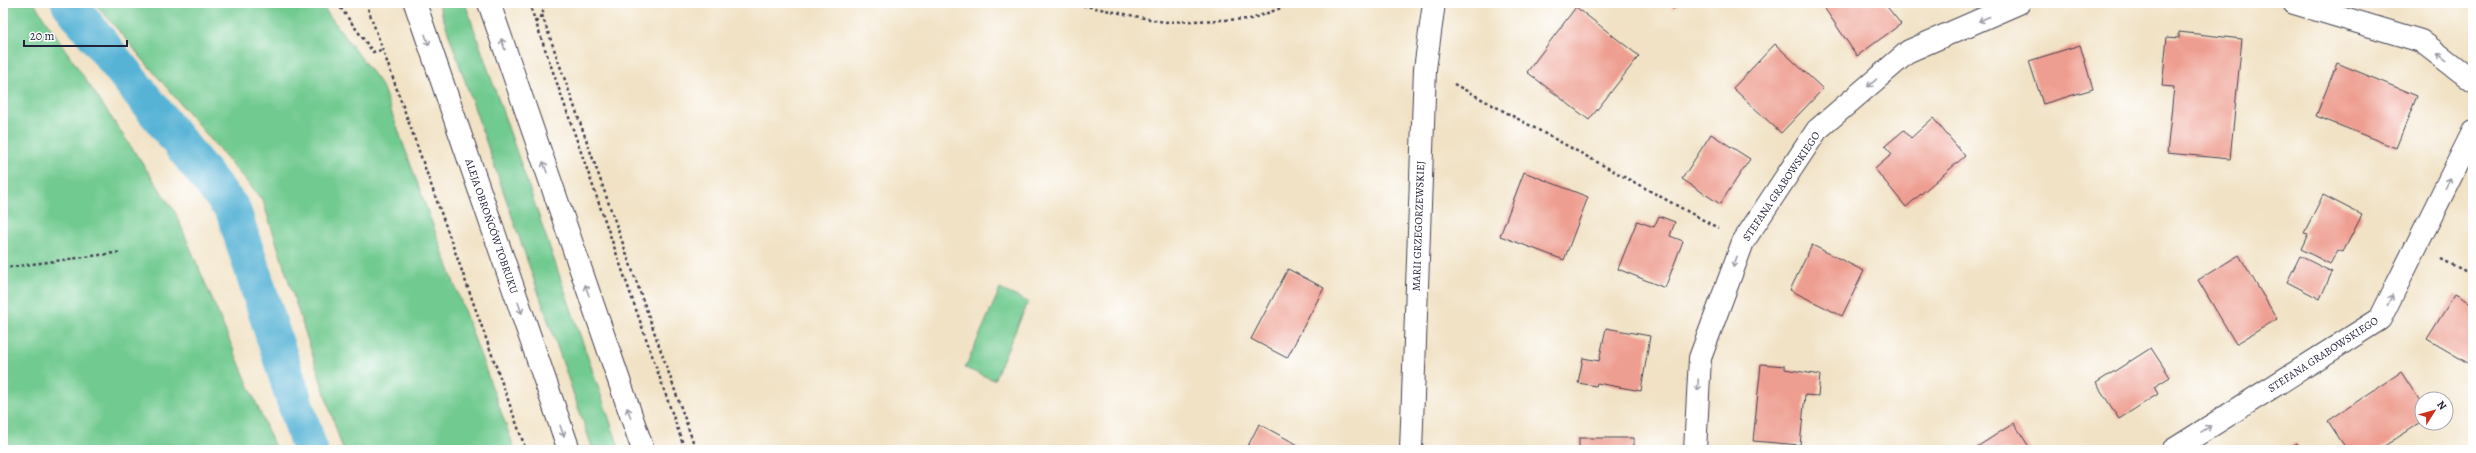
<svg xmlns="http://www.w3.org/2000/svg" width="2476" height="453" viewBox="0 0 2476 453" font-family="Alegreya,serif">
  <rect width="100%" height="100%" fill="#fff"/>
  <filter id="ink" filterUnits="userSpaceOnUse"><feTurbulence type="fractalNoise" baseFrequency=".025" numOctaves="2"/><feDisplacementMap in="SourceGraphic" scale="8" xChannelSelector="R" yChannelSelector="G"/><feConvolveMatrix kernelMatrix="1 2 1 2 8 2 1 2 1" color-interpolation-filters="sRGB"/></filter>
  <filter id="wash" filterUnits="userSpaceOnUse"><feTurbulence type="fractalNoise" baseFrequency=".012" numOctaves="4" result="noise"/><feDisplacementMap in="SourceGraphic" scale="16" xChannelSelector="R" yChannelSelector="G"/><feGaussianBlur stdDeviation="0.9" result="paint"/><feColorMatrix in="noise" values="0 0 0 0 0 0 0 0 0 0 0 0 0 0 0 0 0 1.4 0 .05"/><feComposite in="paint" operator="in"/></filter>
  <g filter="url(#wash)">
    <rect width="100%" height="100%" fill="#f1e2c5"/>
    <path fill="#71ca90" stroke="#4a7666" d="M3,3H34L175,212L276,450H3Z
      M95,3H320L382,86L515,450H343L263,201Z
      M438,3H465L620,450H593Z
      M1000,289L1028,302L994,380L965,368Z"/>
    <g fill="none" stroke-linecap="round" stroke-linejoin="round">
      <path stroke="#57b3d5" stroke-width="36" d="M69,3L233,210L310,450"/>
    </g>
    <g id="blocks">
      <path fill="#ee9e90" d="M1669,3H1681L1673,9Z
        M1821,3H1884L1901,24L1857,56Z
        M1576,7L1639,56L1589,120L1527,72Z
        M2179,32L2242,39L2230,159L2167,153L2174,87L2162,86L2167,37L2179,38Z
        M1775,44L1823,89L1781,133L1733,88Z
        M2080,45L2093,89L2043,104L2029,61Z
        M2337,63L2417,96L2396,148L2316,116Z
        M1933,118L1965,156L1906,207L1875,169L1892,154L1885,146L1904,130L1911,138Z
        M1711,134L1750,159L1720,204L1682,179Z
        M1524,172L1588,197L1564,260L1500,236Z
        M2323,195L2362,215L2343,252L2338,250L2330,264L2301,249L2308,234L2304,233Z
        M1659,216L1675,222L1670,236L1683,241L1665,288L1618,269L1637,221L1654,227Z
        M1812,245L1864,271L1842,316L1790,290Z
        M2239,255L2277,319L2236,344L2198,280Z
        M2300,256L2332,272L2320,299L2287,282Z
        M1288,269L1324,288L1287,358L1251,339Z
        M2455,294L2473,304V366L2427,339Z
        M1606,328L1650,336L1641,391L1597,383L1596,386L1578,383L1583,358L1599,361Z
        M2151,348L2170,377L2154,387L2158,394L2119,419L2096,383Z
        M1761,364L1785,366V369L1820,375L1818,396L1805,395L1800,445L1753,441Z
        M2401,372L2422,404V422L2378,450H2347L2328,421Z
        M2014,423L2031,450H1978L1977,447Z
        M1259,424L1298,445L1295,450H1246Z
        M1579,438H1634V450H1579Z
        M2296,443L2301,450H2285Z"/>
    </g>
  </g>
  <g filter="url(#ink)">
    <use href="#blocks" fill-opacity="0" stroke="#413f50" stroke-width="1"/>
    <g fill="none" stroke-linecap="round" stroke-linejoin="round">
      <defs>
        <path id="street" d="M2294,3L2421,41L2473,81
          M1411,450L1425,69L1434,3
          M1695,450L1700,358L1743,242L1817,130L1909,51L2019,3
          M2173,450L2380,319L2473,132"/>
        <path id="secondary" d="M415,3L569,450
          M489,3L643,450"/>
      </defs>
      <use href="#street" stroke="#413f50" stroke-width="24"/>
      <use href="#secondary" stroke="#413f50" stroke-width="24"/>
      <path stroke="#413f50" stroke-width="2.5" stroke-dasharray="3 3" stroke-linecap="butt" d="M337,3L373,52L382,50
        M366,3L526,450
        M529,3L685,450
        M1071,3L1164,22L1251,19L1295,3
        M542,15L696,450
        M536,23L542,15L546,3
        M1454,84L1718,228
        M2441,259L2473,275
        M3,268L122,252"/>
      <use href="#street" stroke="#fff" stroke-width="22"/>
      <use href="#secondary" stroke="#fff" stroke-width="22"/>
    </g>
    <defs><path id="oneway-shaft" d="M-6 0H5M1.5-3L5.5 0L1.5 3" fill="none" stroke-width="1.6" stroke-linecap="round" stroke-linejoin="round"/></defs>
    <g stroke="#9c9ca7">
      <use href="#oneway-shaft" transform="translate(1984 19) rotate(156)"/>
      <use href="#oneway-shaft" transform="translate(427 40) rotate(71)"/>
      <use href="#oneway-shaft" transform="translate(503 44) rotate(-109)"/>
      <use href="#oneway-shaft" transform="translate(2442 57) rotate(-143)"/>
      <use href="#oneway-shaft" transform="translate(1872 83) rotate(139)"/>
      <use href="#oneway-shaft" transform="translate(545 167) rotate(-109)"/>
      <use href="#oneway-shaft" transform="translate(2448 183) rotate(-64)"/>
      <use href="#oneway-shaft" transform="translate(1735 262) rotate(110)"/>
      <use href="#oneway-shaft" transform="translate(587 290) rotate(-109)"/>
      <use href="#oneway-shaft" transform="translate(2390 300) rotate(-64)"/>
      <use href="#oneway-shaft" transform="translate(520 308) rotate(71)"/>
      <use href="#oneway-shaft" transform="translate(1698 385) rotate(93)"/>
      <use href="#oneway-shaft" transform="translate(629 413) rotate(-109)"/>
      <use href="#oneway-shaft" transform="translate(2206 429) rotate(-32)"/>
      <use href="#oneway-shaft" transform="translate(562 431) rotate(71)"/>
    </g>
  </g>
  <g text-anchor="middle" stroke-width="3" stroke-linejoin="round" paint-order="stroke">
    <g font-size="11" fill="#22223b" stroke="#fff">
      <text transform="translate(1781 186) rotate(-56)" y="4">STEFANA GRABOWSKIEGO</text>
      <text transform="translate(492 226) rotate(71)" y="4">ALEJA OBROŃCÓW TOBRUKU</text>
      <text transform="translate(1418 226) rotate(-88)" y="4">MARII GRZEGORZEWSKIEJ</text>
      <text transform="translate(2323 354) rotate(-33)" y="4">STEFANA GRABOWSKIEGO</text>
    </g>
  </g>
  <rect width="2476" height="453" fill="none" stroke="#fff" stroke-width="16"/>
  <g transform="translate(2434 411) rotate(53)"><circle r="19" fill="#ffffff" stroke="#a7a7b1"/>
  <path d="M0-3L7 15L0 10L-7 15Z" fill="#c8321e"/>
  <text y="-6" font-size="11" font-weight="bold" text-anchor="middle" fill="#22223b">N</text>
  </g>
  <path d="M24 40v6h103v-6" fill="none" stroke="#22223b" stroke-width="2"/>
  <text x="30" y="40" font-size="12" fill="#22223b" stroke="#ffffff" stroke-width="3" paint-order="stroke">20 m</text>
</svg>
